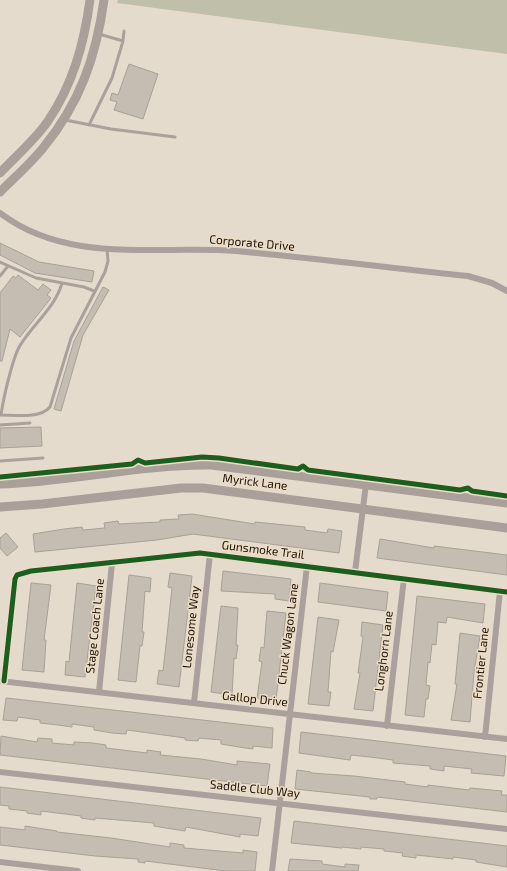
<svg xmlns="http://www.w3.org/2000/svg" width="507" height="871" viewBox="0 0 507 871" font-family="'Exo 2',sans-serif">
  <rect width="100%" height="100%" fill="#e4dbcd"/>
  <path fill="#c0bfa9" d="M118,0H507V54L117,3Z"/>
  <path fill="#c5bdb2" stroke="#a8a197" d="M129,64L158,74L143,119L114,110L117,102L110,100L112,93L118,95Z
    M0,243L39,262L94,271L92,282L35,273L0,255Z
    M18,275L38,290L43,284L51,290L47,295L51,298L20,337L10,329L2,361H0V293L13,276L16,278Z
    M103,287L109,290L83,335L61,411L54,409L74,341Z
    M41,427L42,446L0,448V428Z
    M192,514L255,524V522L305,527V530L327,533L328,529L342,531L339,553L193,534L157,540L35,552L33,534L64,529L82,527L83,530L105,528L104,523L118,521L119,524L160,522V520L179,519L178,515Z
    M6,533L18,547L7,556L0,548V538Z
    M380,539L434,548V546L507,555V575L377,558Z
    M223,571L291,579L289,601L275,599V594L221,591Z
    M170,573L192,576L179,687L157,684L159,670L163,671L166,645L172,588L168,587Z
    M129,575L151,578L150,592L145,591L142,632H144L142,646H140L136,682L118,680Z
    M31,583L51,585L44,640H46L44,672L22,670Z
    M77,583L96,586L85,677L65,675L66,661L69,662Z
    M320,583L388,592L386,611L318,602Z
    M417,596L485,604L483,623L447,617L446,623L438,622L436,645L432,644L430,663L428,662L426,685L430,686L428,699H426L424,717L405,715Z
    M221,606L238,608L236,645H238L236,659L234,658L232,695L211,692Z
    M267,611L286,613L276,700L257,698L262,662L259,661L261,647L264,648Z
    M318,617L339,620L333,652L331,651L328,692H331L329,706L308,704Z
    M362,622L383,625L373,711L354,709L360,673H358L363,637L361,636Z
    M460,633L480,636L474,672L470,722L451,720L457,684H455Z
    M6,698L273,728L272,748L253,746V749L239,747L221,744V740L199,738L198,741L185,740V738L127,730L126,734L112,733L94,730V727L72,724V727L58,725L40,723V720L18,717L17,721L3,720Z
    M301,732L506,756L504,776L471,773L472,769L444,766V771L430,769V766L393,763V760L370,757L351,755L350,760L299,753Z
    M1,736L37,742L38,738L52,739V743L74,745V742L93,743L106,745V748L147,753V750L161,752L160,755L201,759L237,765V761L270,764L267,786L0,755Z
    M297,770L311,772V773L354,776L405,782V784L428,787V785L469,790L470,788L502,791L501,795H507V812L377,797V799H370V797L295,789Z
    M0,787L261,818L258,836L240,834V837L186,827L185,831L172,829L154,826V823L95,818V820L81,818V816L41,811V815L27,813V811L9,809V806L0,805Z
    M294,821L507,846V867L476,862V860L453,857V859L416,855V858L402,856L403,853L384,851V849L361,847V849L342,847V848L291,843Z
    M25,826L57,831V832L111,838L170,847V843L184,845V848L243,853V850L257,852L255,871H226L145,861V863L138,862V859L95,856L0,845V827L25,830Z
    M290,859L322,861V864L345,867V864L359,865L358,871H288Z"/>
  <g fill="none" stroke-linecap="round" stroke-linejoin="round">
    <path stroke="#aca09d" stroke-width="3" d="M99,34L123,41L124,31
      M65,120L111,129L175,137
      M89,125L112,78L123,41
      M0,262L36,278L84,287L94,291
      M0,276L8,266
      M0,415C15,415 40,419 50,407L71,338L105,272L108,261L107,249
      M1,415C3,400 13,355 21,344C34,323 55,308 62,283
      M0,425L30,423
      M0,461L43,458"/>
    <path stroke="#aca09d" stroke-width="6" d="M0,213C68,265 156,245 236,251C314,258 391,268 468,276L492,283L507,291
      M355,572L366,484
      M0,681L507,739
      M4,681L15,579L17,575L31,571L200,553L507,592
      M99,692L112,563
      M194,703L210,554
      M387,726L404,578
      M485,737L500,591
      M0,772L507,829
      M0,862L78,871
      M272,871L307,566"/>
    <path stroke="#ab9f9a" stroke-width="9" d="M0,173C16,156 35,140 48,121C73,84 84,44 90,0
      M0,192C14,178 30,164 43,148C80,103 96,57 104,0
      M0,484C71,482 140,464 211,465L507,503
      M0,507L42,504L181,488H203L507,528"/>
    <defs>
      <path id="cycleway" d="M0,477L132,464L138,460L145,463L202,457L219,458L298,469L303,466L308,470L460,490L468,488L472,491L507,496
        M4,681L15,579L17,575L31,571L200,553L507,592"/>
    </defs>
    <use href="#cycleway" stroke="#eddcc4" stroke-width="8"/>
    <use href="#cycleway" stroke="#1b5e20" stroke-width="5"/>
  </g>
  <g text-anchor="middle" stroke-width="3" stroke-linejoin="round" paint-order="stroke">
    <g font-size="12" fill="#18120a" stroke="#eddcc4">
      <text transform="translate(252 243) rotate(5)" y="4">Corporate Drive</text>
      <text transform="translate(255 482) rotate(7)" y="4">Myrick Lane</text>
      <text transform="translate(263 550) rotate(7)" y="4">Gunsmoke Trail</text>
      <text transform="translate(95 626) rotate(-84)" y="4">Stage Coach Lane</text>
      <text transform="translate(191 627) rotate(-84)" y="4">Lonesome Way</text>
      <text transform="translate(288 634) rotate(-83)" y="4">Chuck Wagon Lane</text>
      <text transform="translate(384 651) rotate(-83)" y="4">Longhorn Lane</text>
      <text transform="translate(481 663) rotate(-84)" y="4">Frontier Lane</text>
      <text transform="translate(255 699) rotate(6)" y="4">Gallop Drive</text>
      <text transform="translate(255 789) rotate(6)" y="4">Saddle Club Way</text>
    </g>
  </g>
</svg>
